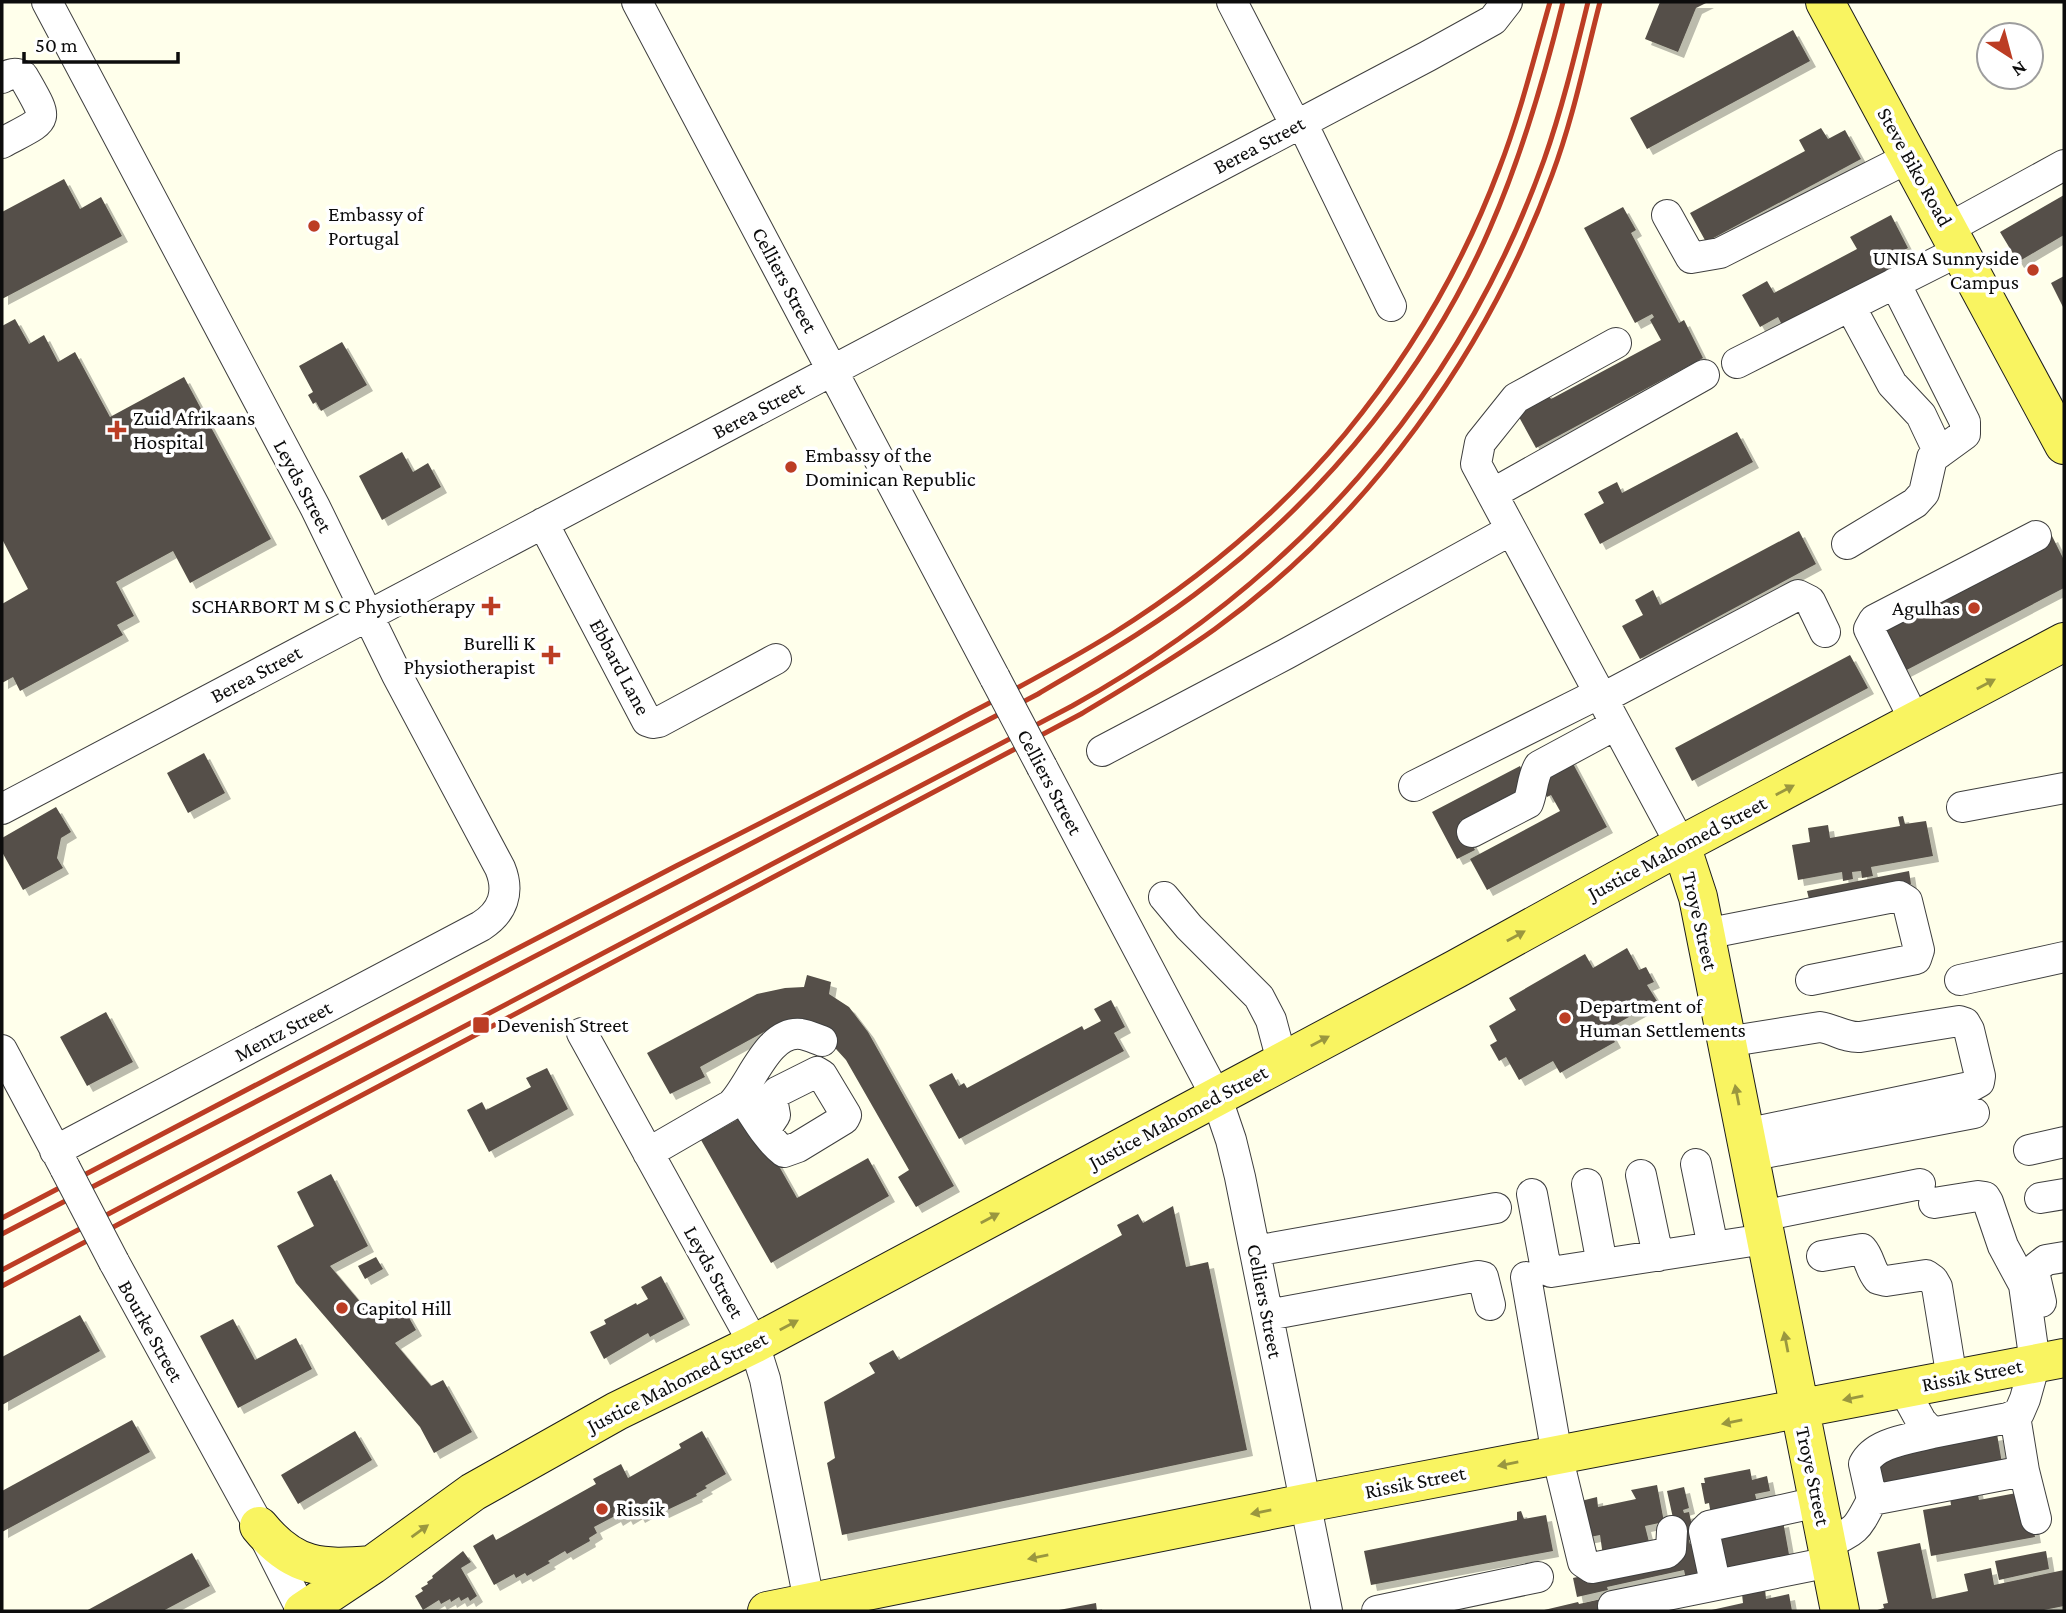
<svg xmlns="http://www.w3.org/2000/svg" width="2066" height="1613" viewBox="0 0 2066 1613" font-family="'Crimson Pro',serif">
  <defs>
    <filter id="shadow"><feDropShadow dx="6" dy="6" stdDeviation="0" flood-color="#0004"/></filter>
  </defs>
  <rect width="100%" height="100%" fill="#ffffeb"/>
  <path fill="#555048" filter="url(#shadow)" d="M1660,2H1708L1696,8L1678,52L1645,39Z
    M1793,30L1810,61L1647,149L1630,118Z
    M1821,128L1828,139L1845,130L1861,159L1706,242L1690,213L1805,151L1799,140Z
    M64,179L80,209L101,197L122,236L2,299V212Z
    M2064,195V235L2018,262L2000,232Z
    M1623,207L1636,230L1631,233L1679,323L1684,320L1703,358L1536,448L1514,408L1546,391L1551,399L1661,340L1650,320L1654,317L1652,314L1635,323L1584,228Z
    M1891,215L1908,248L1889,258L1895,267L1783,327L1778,317L1760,327L1742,295L1767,281L1774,293L1857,249L1850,237Z
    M2064,276V309L2051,283Z
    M15,319L29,344L44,335L58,362L75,352L110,417L184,377L271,539L190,583L173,551L116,582L134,616L117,625L123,635L20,691L13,677L2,683V604L28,589L2,539V326Z
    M342,342L367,385L321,411L316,402L313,404L308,395L313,392L299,366Z
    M1737,432L1753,462L1600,544L1584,514L1604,503L1598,492L1617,482L1622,493Z
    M402,452L413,472L428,463L441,487L382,520L359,476Z
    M1799,531L1816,564L1640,659L1622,626L1643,615L1635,600L1653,590L1660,605Z
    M2052,536L2064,560V588L1899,674L1876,628L1888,622L1891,628L1924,611L1921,604L1943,593L1947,599L2042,549L2038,543Z
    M1850,655L1868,688L1692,781L1675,748Z
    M204,753L225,793L188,813L167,773Z
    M1570,758L1607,827L1487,890L1470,859L1560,811L1551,795L1547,797L1536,776Z
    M1520,766L1529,785L1460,821L1475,850L1457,859L1432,812Z
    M56,807L71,832L61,838L57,858L63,868L23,890L2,852V838Z
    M1903,816L1905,824L1926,821L1933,856L1871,867L1873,876L1862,878L1861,871L1852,872L1853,879L1843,881L1842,872L1798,880L1792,845L1810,842L1808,828L1828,825L1830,838L1900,826L1898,817Z
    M1909,871L1911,884L1810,903L1807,891Z
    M1627,948L1639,970L1646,967L1654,982L1647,985L1657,1001L1608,1029L1615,1042L1560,1073L1553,1061L1519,1080L1506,1057L1499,1061L1490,1045L1497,1041L1489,1026L1516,1010L1509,998L1585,954L1593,968Z
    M807,975L831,982L829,994L849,1007L868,1032L954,1186L916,1207L898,1177L909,1170L846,1060L818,1029L791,1025L766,1031L700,1067L705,1077L670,1094L647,1053L757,994L785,988L804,987Z
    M1111,1000L1125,1027L1114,1033L1124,1051L959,1139L929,1085L952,1073L959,1086L964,1083L967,1088L1082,1026L1084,1030L1101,1021L1094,1009Z
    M106,1012L133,1062L87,1086L60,1037Z
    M547,1068L568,1109L489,1152L467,1110L482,1102L486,1110L531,1087L526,1078Z
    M749,1113L797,1198L868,1158L889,1196L771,1263L701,1140Z
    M331,1174L368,1246L330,1266L372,1316L399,1300L416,1330L395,1343L431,1386L443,1380L472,1432L434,1453L420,1427L296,1283L277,1246L314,1226L297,1192Z
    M1173,1206L1186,1267L1208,1262L1247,1450L842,1535L827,1463L835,1458L824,1402L875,1373L869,1363L893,1350L899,1360L1122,1235L1117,1225L1138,1214L1143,1223Z
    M376,1257L383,1269L365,1279L358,1266Z
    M661,1276L684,1319L650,1337L648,1333L604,1359L590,1332L606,1324L604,1320L636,1303L637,1305L648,1299L641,1287Z
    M80,1315L100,1351L2,1405V1357Z
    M233,1319L255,1360L296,1338L312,1369L238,1408L200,1336Z
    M132,1420L150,1452L2,1532V1491Z
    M355,1431L372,1460L298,1504L281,1475Z
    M702,1431L726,1474L705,1486L707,1488L696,1494L697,1496L663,1512L659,1506L639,1517L637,1513L627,1519L625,1515L617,1520L615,1516L594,1527L597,1533L589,1538L590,1541L567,1554L565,1551L548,1561L550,1563L527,1576L525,1573L516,1578L514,1574L494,1585L473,1546L493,1534L496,1540L596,1484L593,1479L621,1464L628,1478L681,1448L679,1444Z
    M1997,1434L2003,1469L1974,1474L1979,1500L2027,1491L2035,1537L1931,1556L1923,1510L1951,1505L1947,1479L1881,1491L1875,1456Z
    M1750,1469L1752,1480L1767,1476L1770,1491L1755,1494L1758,1506L1711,1515L1709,1503L1705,1504L1701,1483H1705L1704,1478Z
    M1657,1485L1664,1522L1645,1526L1650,1546L1603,1556L1600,1535L1580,1539L1581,1501L1597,1497L1598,1507L1636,1499L1631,1490Z
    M1684,1487L1689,1508L1683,1510L1684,1513L1689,1512L1695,1539L1689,1540L1690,1544L1693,1543L1702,1581L1687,1584L1684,1570L1607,1587L1608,1590L1577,1597L1573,1578L1681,1554L1667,1491Z
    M1521,1511L1524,1519L1546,1515L1553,1551L1371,1585L1364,1551L1517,1520V1512Z
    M1783,1521L1790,1560L1725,1572L1718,1533Z
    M1920,1543L1932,1599L1968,1591L1964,1574L1991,1568L1994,1585L2064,1570V1606L2039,1611H1874L1884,1608L1883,1604L1888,1603L1877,1552Z
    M463,1551L471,1562L461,1568L477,1596L470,1601L468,1597L461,1601L459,1597L451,1602L450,1599L441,1604L439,1600L423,1610L415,1596L423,1591L421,1588L428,1584L427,1582L433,1578L432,1576Z
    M2046,1551L2049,1569L1999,1580L1995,1561Z
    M192,1553L210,1586L163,1611H86Z
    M1765,1589L1766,1599L1789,1594L1792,1611H1707L1743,1603L1742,1594Z
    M1601,1599L1603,1611H1540L1578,1602L1579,1604Z
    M1096,1603L1097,1611H1059V1610Z"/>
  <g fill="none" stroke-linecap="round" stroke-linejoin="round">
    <defs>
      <path id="minor" d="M47,2L315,507L397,675L500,868C510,892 503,912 481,926L55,1151
        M637,2L995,678
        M1232,2L1296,126
        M2,78C10,74 15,72 23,76C50,124 50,117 2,143
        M1302,123L1391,306
        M1667,215L1691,258L1720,253L1910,157
        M1949,228L2064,165
        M1850,306L1892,384L1921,415L1939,453
        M1616,343L1516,398L1480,443L1476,464L1681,845
        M1737,363L1961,250
        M1492,494L1704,375
        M543,523L647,721L653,723L659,722L776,659
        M1847,544L1915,503L1924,493L1932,458L1965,434V422L1895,283
        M1601,699L1798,595L1810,601L1825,632
        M1915,721L1869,629L1874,620L2036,536
        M1102,751L1286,654L1511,530
        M1042,767L1216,1096L1231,1140L1240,1177L1327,1611
        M1414,786L1598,694
        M1962,807L2064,788
        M2,809L1428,56L1493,20L1507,2
        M1472,832L1528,803C1533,790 1532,778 1539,766L1615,725
        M1164,897L1189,927L1259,997L1271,1020L1282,1061
        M1705,934L1899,896L1907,901L1919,950L1916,959L1811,980
        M1960,980L2064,957
        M582,1033L754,1344L765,1379L811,1611
        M1726,1042L1820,1027C1834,1029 1846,1038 1860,1037L1959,1021L1965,1023L1969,1030L1980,1076L1979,1082L1970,1087L1745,1134
        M2,1050L65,1168
        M741,1096C754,1114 766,1138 784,1152L798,1147L844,1119L846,1115L822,1075L817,1072L777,1092L772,1098L775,1115L765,1130
        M2029,1150L2064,1142
        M648,1153L731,1105C751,1086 767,1030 801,1034C808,1035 816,1039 822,1041
        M1749,1156L1974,1113
        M1696,1164L1713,1247
        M1641,1175L1658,1256
        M1587,1184L1602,1264
        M1532,1194L1546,1269L1551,1272L1765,1239
        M2040,1198L2064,1194
        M1761,1216L1920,1184
        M1255,1251L1496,1208
        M1822,1256L1862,1249C1870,1258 1870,1270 1878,1279L1886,1281L1926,1275L1933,1280L1937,1287L1952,1379
        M114,1262L259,1526L302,1611
        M1526,1277L1557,1455L1583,1562L1592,1568L1667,1553L1671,1549L1672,1531
        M2041,1302L2035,1276L2037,1267L2046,1260L2064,1257
        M1268,1315L1478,1276L1483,1277L1490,1305
        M1903,1388L1921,1421L1932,1433L2008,1418L2019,1413L2025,1399L2035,1363L2024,1285L2003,1246L1988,1202L1985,1197L1978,1196L1934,1203
        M2015,1416L2024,1471L2036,1519
        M1872,1500L2024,1471
        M1826,1543C1857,1531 1857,1529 1872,1500L1864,1464C1875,1442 1910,1439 1932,1433
        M1713,1573L1704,1531L1709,1526L1818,1502
        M1613,1606L1830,1562
        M1377,1611L1538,1577"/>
      <path id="major" d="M1825,2L2064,445
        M1681,845L1698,897L1840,1611
        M259,1526C294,1569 321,1569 372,1565
        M303,1611L372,1565L473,1492L617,1411L754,1344L1456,969L1681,845L2064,642
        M767,1611L1306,1503L2064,1358"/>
    </defs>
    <use href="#minor" stroke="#3f3f3f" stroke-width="32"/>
    <use href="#major" stroke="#1d1d1d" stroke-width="40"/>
    <use href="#minor" stroke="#fff" stroke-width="30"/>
    <use href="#major" stroke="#f9f461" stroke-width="38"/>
    <path stroke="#bc3d24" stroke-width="5" d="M2,1218C226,1101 451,982 676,866C771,818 865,770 959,719C1010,692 1062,665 1112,634C1198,580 1279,513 1345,434C1410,355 1463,265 1499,169C1520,115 1534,58 1550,2
      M2,1234L1038,694C1097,659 1157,625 1211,582C1329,491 1431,365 1490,228C1522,155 1544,79 1563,2
      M2,1270L1072,706C1293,583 1458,400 1544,160C1562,109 1575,55 1588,2
      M2,1286L1081,714C1126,687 1172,660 1215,629C1368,518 1487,353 1552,175C1573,119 1585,60 1600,2"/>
    <defs>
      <path id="minor-bridge" d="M995,678L1042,767
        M65,1168L114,1262"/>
    </defs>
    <use href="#minor-bridge" stroke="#3f3f3f" stroke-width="32" stroke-linecap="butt"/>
    <use href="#minor-bridge" stroke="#fff" stroke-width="30"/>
  </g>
  <defs><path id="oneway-solid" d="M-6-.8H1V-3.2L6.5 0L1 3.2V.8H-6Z" transform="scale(1.75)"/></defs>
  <g fill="#9a973f">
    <use href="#oneway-solid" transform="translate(1986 684) rotate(-28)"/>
    <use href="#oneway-solid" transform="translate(1785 790) rotate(-28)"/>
    <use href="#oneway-solid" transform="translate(1516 936) rotate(-29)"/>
    <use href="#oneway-solid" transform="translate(1320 1041) rotate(-28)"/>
    <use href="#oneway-solid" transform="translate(1737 1095) rotate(-101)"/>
    <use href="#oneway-solid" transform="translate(990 1218) rotate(-28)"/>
    <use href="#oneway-solid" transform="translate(789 1325) rotate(-28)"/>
    <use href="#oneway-solid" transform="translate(1786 1342) rotate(-101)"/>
    <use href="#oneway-solid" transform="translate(1853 1398) rotate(169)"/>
    <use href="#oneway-solid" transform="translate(1732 1422) rotate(169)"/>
    <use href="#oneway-solid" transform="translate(1508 1464) rotate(169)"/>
    <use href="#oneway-solid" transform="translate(1261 1512) rotate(169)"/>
    <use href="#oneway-solid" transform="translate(420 1531) rotate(-36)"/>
    <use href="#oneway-solid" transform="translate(1038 1557) rotate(169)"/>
  </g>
  <g fill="#bc3d24" stroke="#fff" stroke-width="2.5">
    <circle cx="314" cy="226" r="7"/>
    <circle cx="2033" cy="270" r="7"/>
    <path d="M113.5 419.5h7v7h7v7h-7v7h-7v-7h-7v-7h7z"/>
    <circle cx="791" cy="467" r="7"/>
    <path d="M487.5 595.5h7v7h7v7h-7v7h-7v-7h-7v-7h7z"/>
    <circle cx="1974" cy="608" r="7"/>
    <path d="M547.5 644.5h7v7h7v7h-7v7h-7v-7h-7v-7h7z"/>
    <circle cx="1565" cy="1018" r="7"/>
    <rect x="472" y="1016" width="18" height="18" rx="3.5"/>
    <circle cx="342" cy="1308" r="7"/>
    <circle cx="602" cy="1509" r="7"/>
  </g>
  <g text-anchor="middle" stroke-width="7" stroke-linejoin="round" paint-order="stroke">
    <g font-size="21" fill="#0c0c0c" stroke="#fff">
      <text transform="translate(1259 145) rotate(-28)" y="7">Berea Street</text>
      <text transform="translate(1915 167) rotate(61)" y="7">Steve Biko Road</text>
      <text transform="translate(785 280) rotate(62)" y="7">Celliers Street</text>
      <text transform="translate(758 410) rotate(-28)" y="7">Berea Street</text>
      <text transform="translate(303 486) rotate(62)" y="7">Leyds Street</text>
      <text transform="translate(620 667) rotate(62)" y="7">Ebbard Lane</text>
      <text transform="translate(256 674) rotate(-28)" y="7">Berea Street</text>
      <text transform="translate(1050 782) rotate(62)" y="7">Celliers Street</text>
      <text transform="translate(1677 848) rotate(-28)" y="7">Justice Mahomed Street</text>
      <text transform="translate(1700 921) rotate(77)" y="7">Troye Street</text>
      <text transform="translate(283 1031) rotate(-28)" y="7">Mentz Street</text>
      <text transform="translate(1178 1117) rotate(-28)" y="7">Justice Mahomed Street</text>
      <text transform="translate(714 1272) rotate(61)" y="7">Leyds Street</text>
      <text transform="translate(1265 1301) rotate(79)" y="7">Celliers Street</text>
      <text transform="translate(151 1331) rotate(61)" y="7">Bourke Street</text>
      <text transform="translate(1972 1375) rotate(-11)" y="7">Rissik Street</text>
      <text transform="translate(677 1382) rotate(-27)" y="7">Justice Mahomed Street</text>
      <text transform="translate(1813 1476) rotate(78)" y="7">Troye Street</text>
      <text transform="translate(1415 1482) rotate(-11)" y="7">Rissik Street</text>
    </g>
    <g font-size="21" fill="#0c0c0c" stroke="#fff" text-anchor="start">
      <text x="328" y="221">Embassy of<tspan x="328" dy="24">Portugal</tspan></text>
      <text x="2019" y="265" text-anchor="end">UNISA Sunnyside<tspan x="2019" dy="24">Campus</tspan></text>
      <text x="133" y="425">Zuid Afrikaans<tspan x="133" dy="24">Hospital</tspan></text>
      <text x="805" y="462">Embassy of the<tspan x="805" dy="24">Dominican Republic</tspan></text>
      <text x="475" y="613" text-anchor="end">SCHARBORT M S C Physiotherapy</text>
      <text x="1960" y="615" text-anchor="end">Agulhas</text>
      <text x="535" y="650" text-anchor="end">Burelli K<tspan x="535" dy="24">Physiotherapist</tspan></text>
      <text x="1579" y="1013">Department of<tspan x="1579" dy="24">Human Settlements</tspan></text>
      <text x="497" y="1032">Devenish Street</text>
      <text x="356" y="1315">Capitol Hill</text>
      <text x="616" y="1516">Rissik</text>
    </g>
  </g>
  <rect width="2066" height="1613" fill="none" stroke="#0c0c0c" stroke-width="7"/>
  <g transform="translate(2010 56) rotate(144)"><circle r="33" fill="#ffffff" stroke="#9e9e9e" stroke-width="2"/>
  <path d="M0-5L12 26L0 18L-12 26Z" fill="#bc3d24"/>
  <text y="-10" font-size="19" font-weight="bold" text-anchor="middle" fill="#0c0c0c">N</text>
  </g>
  <path d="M24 52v10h154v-10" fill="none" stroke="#0c0c0c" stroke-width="3.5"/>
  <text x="35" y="52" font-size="21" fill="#0c0c0c" stroke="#ffffff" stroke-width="5" paint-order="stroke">50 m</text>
</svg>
